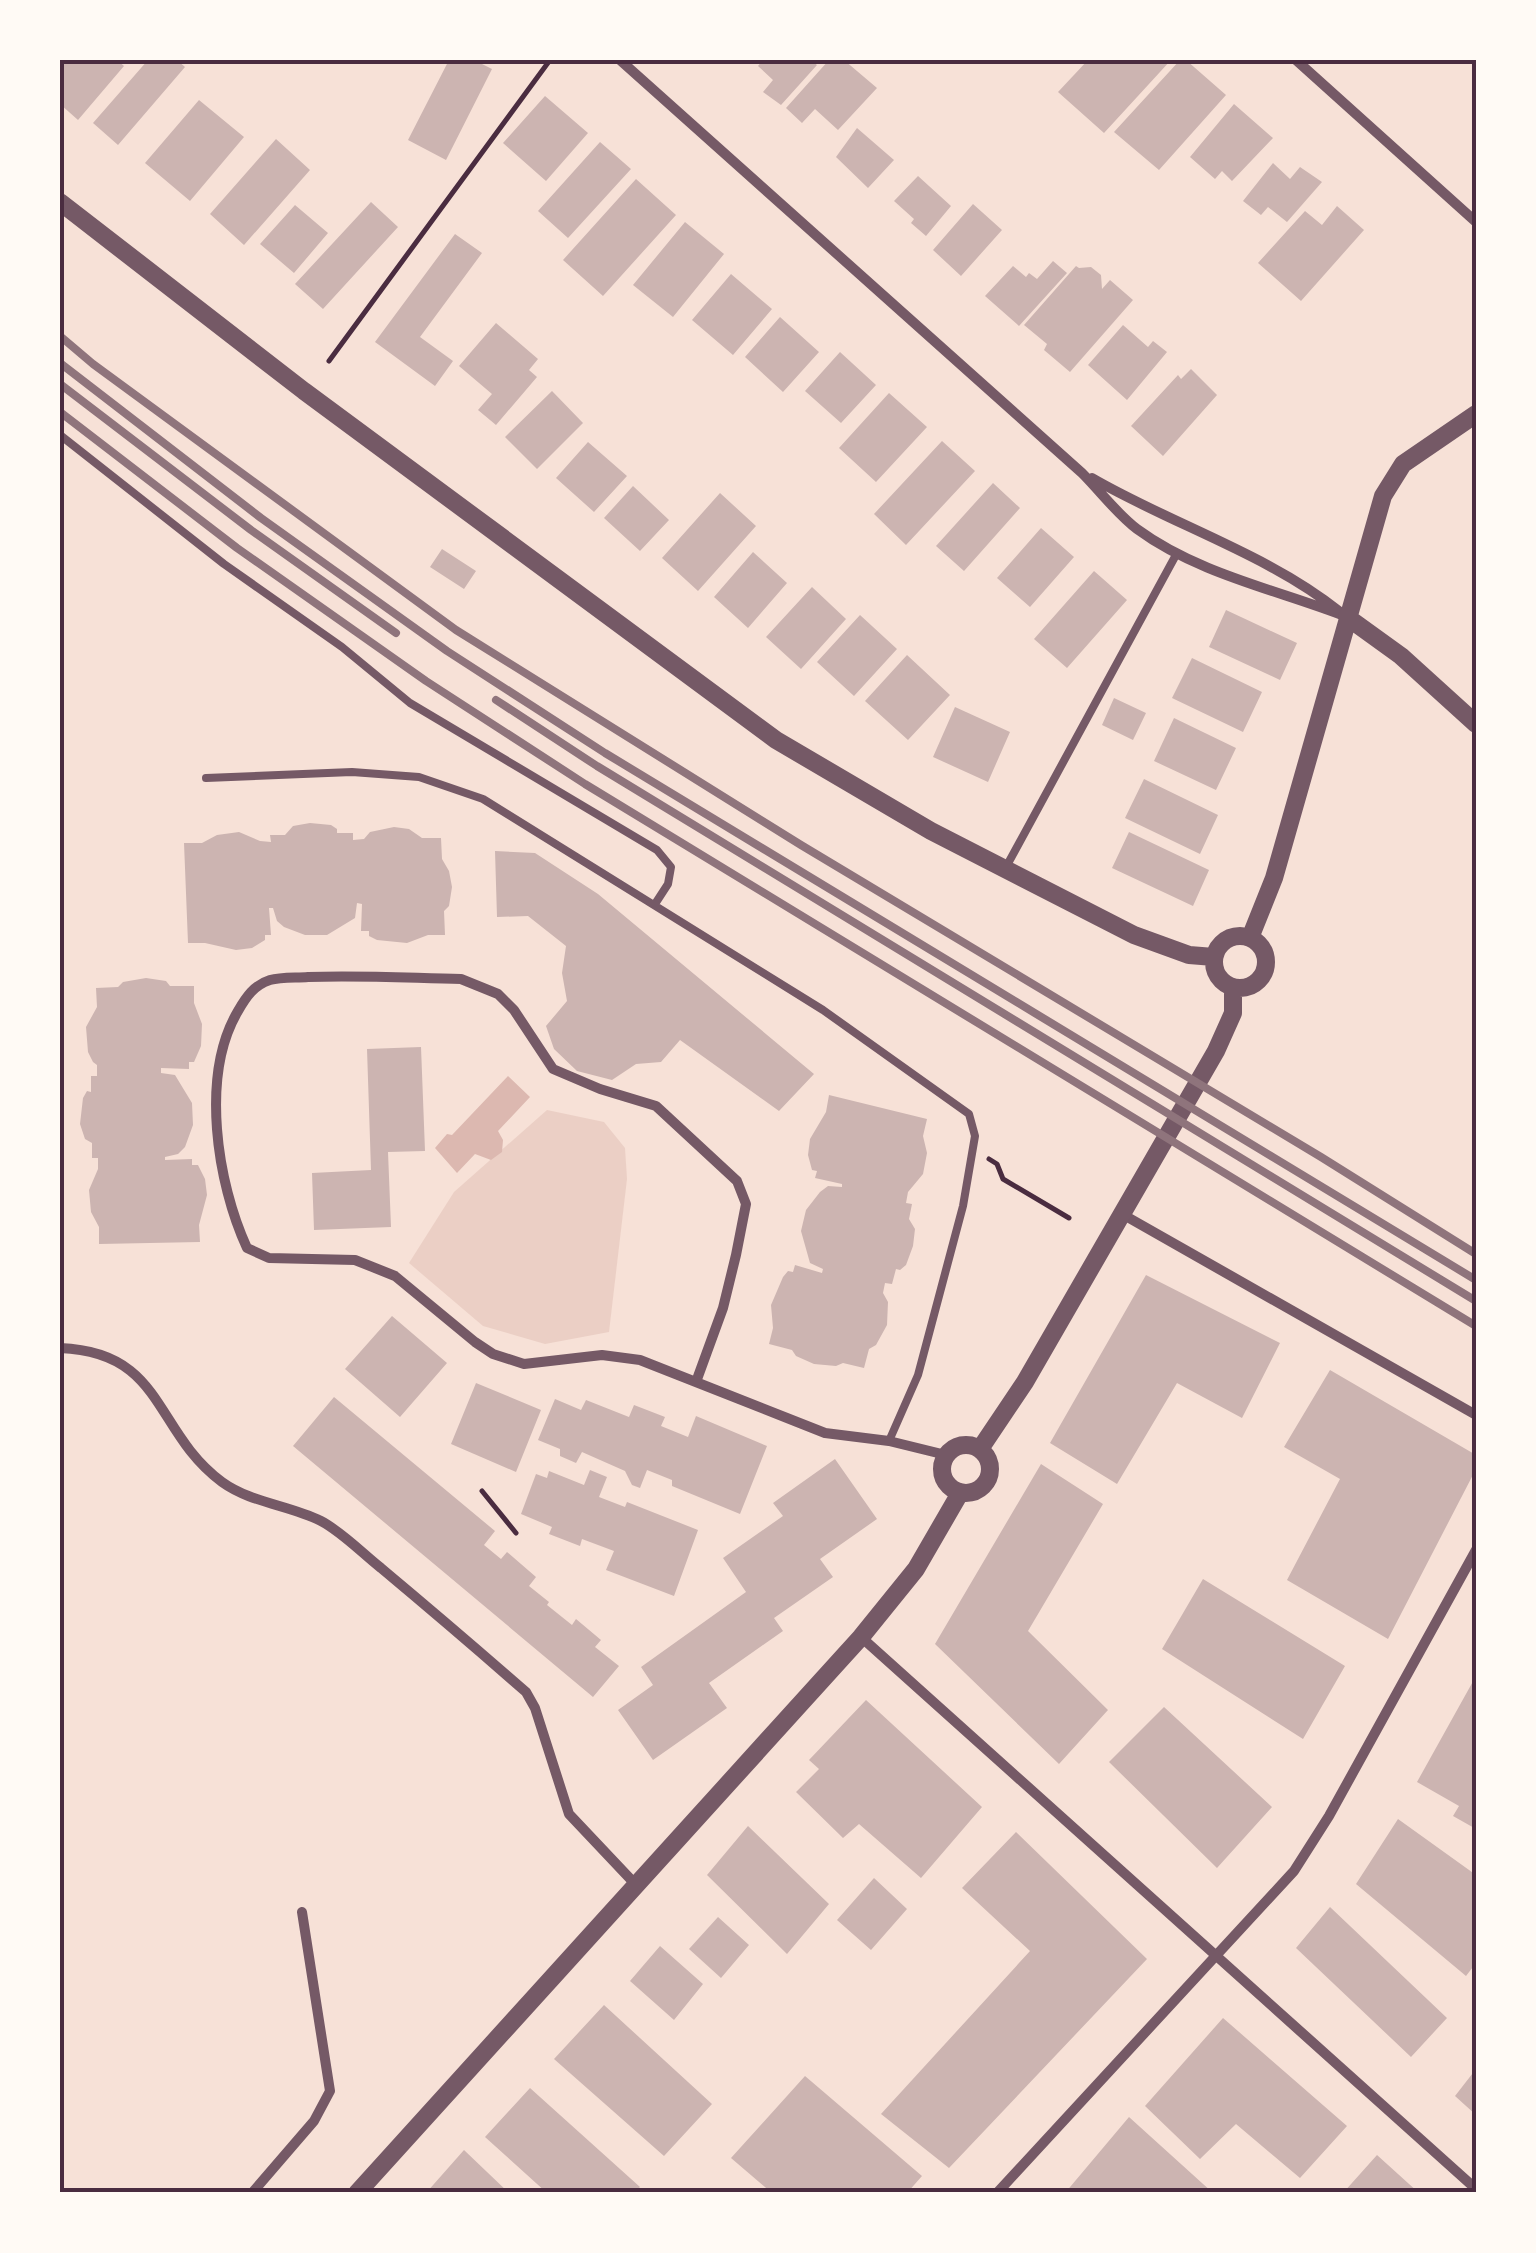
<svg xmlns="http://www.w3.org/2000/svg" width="1536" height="2253" viewBox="0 0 1536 2253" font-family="'PT Serif',serif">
  <rect width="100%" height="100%" fill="#f7e1d7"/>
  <path fill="#ebcfc5" d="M547,1110L604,1122L625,1148L627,1179L609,1332L545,1344L483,1326L409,1263L454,1192Z"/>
  <path fill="#dcb8b0" d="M508,1076L530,1097L498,1131L503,1140L502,1152L491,1160L475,1154L457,1173L435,1148L447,1134L452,1135Z"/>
  <path fill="#ccb4b1" d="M67,60H117L124,66L78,120L60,104V68Z
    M148,60H177L185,67L118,145L93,123Z
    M449,60H474L492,69L446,160L408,140Z
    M763,60H811L817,65L781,105L763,92L773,80L758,66Z
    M829,60H844L877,88L838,130L815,109L802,123L786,108Z
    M1088,60H1171L1104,133L1058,92Z
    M1180,60H1186L1226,95L1159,170L1114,132Z
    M545,96L588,133L546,181L503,143Z
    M199,100L244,137L190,201L145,163Z
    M1234,104L1273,138L1232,181L1222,171L1215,179L1190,157Z
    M857,128L894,160L868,188L836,157Z
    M276,139L310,170L244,245L210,214Z
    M600,142L631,169L568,238L538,211Z
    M1273,163L1290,179L1300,167L1322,182L1287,222L1268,207L1261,215L1243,201Z
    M918,176L951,206L926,236L911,223L914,219L894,201Z
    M636,179L676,215L603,296L563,260Z
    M371,202L398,227L323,309L295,284Z
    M973,204L1002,230L961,276L933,250Z
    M295,205L328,233L294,273L260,244Z
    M1337,206L1364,230L1301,301L1258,263L1305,211L1322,225Z
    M685,222L724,254L673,317L633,285Z
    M455,234L482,253L420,337L453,361L435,386L375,342Z
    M1053,261L1067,273L1019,326L985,296L1013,266L1026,277L1029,273L1037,279Z
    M1076,266L1079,268L1091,267L1101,275L1102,289L1110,280L1133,300L1070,372L1044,350L1047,344L1024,325Z
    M731,274L772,309L733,355L692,320Z
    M780,317L819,352L783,392L745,357Z
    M496,323L538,359L529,370L537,377L496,425L478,410L492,394L459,366Z
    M1123,325L1148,347L1153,341L1167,352L1127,400L1088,365Z
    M840,352L876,385L841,423L805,391Z
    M1191,369L1217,395L1163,456L1131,426L1178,375L1181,379Z
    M552,391L583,423L537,469L505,437Z
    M889,393L927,427L876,482L839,448Z
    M942,441L975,471L906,545L874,514Z
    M588,442L627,476L594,512L556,478Z
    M993,483L1020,508L964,571L936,546Z
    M633,486L669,520L640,551L604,518Z
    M720,493L756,526L698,591L662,558Z
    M1041,528L1074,557L1030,607L997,578Z
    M442,549L476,571L464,589L430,567Z
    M753,552L787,583L748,628L714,597Z
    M1094,571L1127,600L1067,668L1034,639Z
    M812,587L846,619L801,669L766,637Z
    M1226,610L1297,643L1280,680L1209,647Z
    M860,615L897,649L854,696L817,662Z
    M907,655L950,695L908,740L865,701Z
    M1192,658L1262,692L1243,732L1172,698Z
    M1114,698L1146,713L1133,740L1102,725Z
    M955,707L1010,732L988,782L933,757Z
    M1174,718L1236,748L1216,790L1154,761Z
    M1144,779L1218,815L1200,854L1125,818Z
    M310,823L331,825L337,829V833H353V840L364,839L370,832L394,827L409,829L422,838H441L442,859L449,871L452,887L449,906L444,911L445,935H428L407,943L377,940L369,936V931H361L362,904L357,903L355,918L327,935H305L284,927L277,921L273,908H269L271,935H265V940L252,948L236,950L205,943H188L184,843H202L217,835L239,832L260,841L271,842L270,835H285L293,826Z
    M1129,832L1209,870L1193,906L1112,868Z
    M495,851L535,853L598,894L814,1074L779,1111L680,1040L661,1062L636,1064L612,1080L577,1071L554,1049L546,1026L567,1001L562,973L566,946L528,916L497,917Z
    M146,978L166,981L170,986H194V1003L202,1024L201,1046L194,1062H189V1069L161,1068V1073L175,1075L192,1103L193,1125L185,1147L178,1154L165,1157V1160L192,1159V1165H198L205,1179L207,1195L199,1225L200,1242L99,1244V1227L91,1212L89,1190L98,1169V1158H92V1143L85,1139L80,1124L83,1098L87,1091L91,1092V1076H97V1065L93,1062L88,1052L86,1027L97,1007L96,988L118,987L123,982Z
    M421,1047L425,1151L388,1152L391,1227L314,1230L312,1173L371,1170L367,1049Z
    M829,1095L927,1119L923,1136L927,1153L923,1174L908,1192L906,1203L912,1204L909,1219L915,1229L913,1246L906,1265L900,1270L896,1269L892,1284L885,1283L883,1293L888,1302L887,1325L876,1345L869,1349L864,1368L843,1363L836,1366L814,1364L796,1356L792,1350L769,1344L773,1328L771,1305L783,1277L788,1271L793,1272L795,1265L822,1273L823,1269L810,1263L801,1231L806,1210L820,1192L828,1186L842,1187V1184L815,1178L817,1171L812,1170L808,1155L810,1139L826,1112Z
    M1146,1275L1280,1343L1242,1418L1177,1383L1117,1484L1050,1443Z
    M392,1316L447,1363L400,1417L345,1369Z
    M1330,1370L1476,1455V1469L1388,1639L1287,1580L1340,1479L1284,1447Z
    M476,1383L541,1410L516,1472L451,1444Z
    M334,1397L495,1531L484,1545L501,1559L507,1552L536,1577L529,1586L549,1602L547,1605L572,1625L576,1619L601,1640L595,1647L619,1666L593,1697L293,1446Z
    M555,1399L581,1410L586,1400L629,1417L634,1405L665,1417L661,1426L688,1437L696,1416L767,1446L740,1514L672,1486V1480L647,1470L640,1488L632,1485L625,1471L582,1452L576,1463L560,1456V1449L538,1440Z
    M835,1459L877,1519L820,1559L833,1577L774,1618L783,1631L709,1683L727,1708L653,1760L618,1710L653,1685L641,1667L746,1592L723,1558L783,1516L773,1503Z
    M1041,1464L1103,1504L1028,1631L1108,1710L1059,1764L935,1644Z
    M590,1470L607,1477L599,1497L625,1507L627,1502L698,1530L674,1596L606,1570L614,1551L582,1539L580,1546L549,1534L552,1527L521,1514L536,1474L547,1478L549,1471L584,1485Z
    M1203,1579L1345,1666L1303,1739L1162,1649Z
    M1476,1676V1829L1453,1816L1459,1806L1417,1782Z
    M866,1700L982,1807L921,1878L859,1824L843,1838L796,1792L819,1769L809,1760Z
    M1164,1707L1272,1807L1217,1868L1109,1762Z
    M1398,1819L1476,1875V1963L1466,1976L1356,1884Z
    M748,1826L829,1904L787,1954L707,1875Z
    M1016,1832L1147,1959L949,2168L881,2114L1030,1951L962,1888Z
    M874,1878L907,1909L871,1950L837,1920Z
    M1330,1907L1447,2018L1411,2057L1296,1948Z
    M718,1917L749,1945L721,1978L689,1949Z
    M660,1946L703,1984L674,2020L630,1981Z
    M604,2005L712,2104L664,2156L554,2059Z
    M1223,2018L1347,2126L1300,2178L1236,2124L1200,2159L1145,2106Z
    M1476,2069V2115L1455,2096Z
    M805,2076L922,2176L907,2193H772L731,2158Z
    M530,2088L640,2187L634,2193H547L485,2137Z
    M1129,2117L1213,2193H1065Z
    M464,2150L509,2193H426Z
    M1377,2155L1419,2193H1343Z"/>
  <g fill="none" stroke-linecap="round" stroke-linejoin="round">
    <path stroke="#4a2c40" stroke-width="5" d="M329,361L550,60
      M989,1159L997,1164L1003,1179L1069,1218
      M482,1491L516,1533"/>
    <path stroke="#755966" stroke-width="8" d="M60,435L224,564L342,647L410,703L657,850L671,867L668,884L655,904
      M206,778L352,772L419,777L483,799L823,1010L969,1114L975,1136L963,1206L918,1375L889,1441
      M1005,869L1177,553"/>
    <path stroke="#755966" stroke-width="10" d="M620,60L1082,473C1100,491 1117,514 1137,529C1198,574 1278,590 1347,617
      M1296,60L1476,222
      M1092,478C1171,524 1270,555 1340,612
      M1122,1214L1476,1415
      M60,1348C165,1352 153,1431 222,1482C251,1503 289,1505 321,1521C342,1532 362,1553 381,1568C430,1609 478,1650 526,1692L535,1708L569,1814L637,1886
      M696,1382L723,1308L736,1255L746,1204L737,1181L656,1106L600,1089L553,1069L514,1010L498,994L461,979C410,978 359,975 308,977C296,978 281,977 270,980C254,985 246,997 238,1011C200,1075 217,1183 247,1248L269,1258L355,1260L395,1276L475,1342L493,1354L524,1364L602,1355L640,1360L825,1433L889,1441L946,1455
      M861,1637L1476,2189
      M252,2193L314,2121L330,2091L302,1912
      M997,2193L1294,1871L1329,1816L1476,1550"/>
    <path stroke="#755966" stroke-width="18" d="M60,202L304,391L776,740L931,831L1134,935L1189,955L1214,957
      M1347,617L1401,656L1476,724
      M1214 962a26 26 0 1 1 52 0a26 26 0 1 1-52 0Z
      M1250,938L1274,878L1383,496L1403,464L1476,414
      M942 1469a24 24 0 1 1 48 0a24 24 0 1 1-48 0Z
      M980,1449L1025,1382L1216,1051L1233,1013V987
      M357,2193L861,1637L916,1569L960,1493"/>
    <path stroke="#8f747c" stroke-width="8" d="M60,336L93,364L456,630L801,845L1321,1157L1476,1254
      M60,363L261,518L447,651L605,753L1476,1280
      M60,384L251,530L396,633
      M60,412L237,548L426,681L585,784L1476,1326
      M496,700L597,766L1476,1301"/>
  </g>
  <rect width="1536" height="2253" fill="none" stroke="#fffaf5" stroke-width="125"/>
  <rect x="62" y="62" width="1412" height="2128" fill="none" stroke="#4a2c40" stroke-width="4"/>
</svg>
